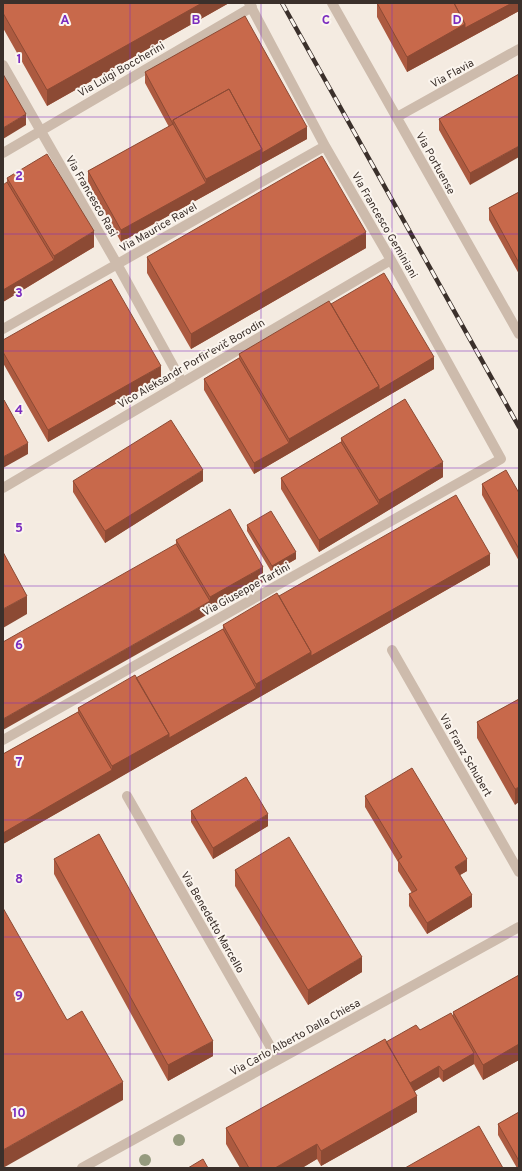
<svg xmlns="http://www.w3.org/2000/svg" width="522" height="1171" viewBox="0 0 522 1171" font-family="Overpass,sans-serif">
  <rect width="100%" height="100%" fill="#f4ebe1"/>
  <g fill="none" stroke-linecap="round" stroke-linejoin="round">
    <path stroke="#cdbbac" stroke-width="10" d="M332,3L519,334
      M3,65L117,264L182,382
      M397,117L519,49
      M3,153L252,7
      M3,329L325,146
      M3,488L391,260
      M392,650L519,872
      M3,740L501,459L391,260L325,146L249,3
      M127,796L278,1060
      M82,1168L519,927"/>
    <defs>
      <path id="rail" d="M282,3L519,427"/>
    </defs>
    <use href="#rail" stroke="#3b302b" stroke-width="4.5"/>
    <use href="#rail" stroke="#fbf5ee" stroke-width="3" stroke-dasharray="9" stroke-linecap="butt"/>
  </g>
  <g fill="#969b7f">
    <circle cx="179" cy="1140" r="6"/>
    <circle cx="145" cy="1160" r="6"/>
  </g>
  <path fill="#ac5a40" d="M3,3H229L47,106L3,28Z
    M377,3H519V11L407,72L377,17Z
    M145,72L307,139L121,242L88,182V171L169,127L145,83Z
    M519,74L470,185L439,130V119Z
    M7,178L94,247L3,302L7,182Z
    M519,192V274L489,220V208Z
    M366,248L191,349L147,273V257Z
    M331,304L434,369L254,474L204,390V379L239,358V354Z
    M3,340L161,378L48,442L3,363Z
    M341,438L443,477L319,552L281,489V478L341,442Z
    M73,481H203L105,543L73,492Z
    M482,484L519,493V561L482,495Z
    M247,525L296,559L272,573L247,531Z
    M176,540L263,582L210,613L176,544Z
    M490,565L3,844V754L78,712V708L136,678L223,629V625L279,596Z
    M519,699L515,805L477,738V722Z
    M365,796L467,871L460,875L472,907L427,934L409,906V894L412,893L398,871V862L365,807Z
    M191,811L268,826L213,859L191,822Z
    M54,859L213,1056L168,1081L54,874Z
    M235,870L362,972L308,1005L235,886Z
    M519,975V1060L483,1080L474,1064L443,1082L439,1077L415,1091L417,1112L321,1166L317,1159L302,1168H240L226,1144V1128L386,1042L420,1030L453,1016V1012Z
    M519,1112V1168H517L498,1135V1124Z"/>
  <path fill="#8c4a34" d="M202,3H229L47,106V90Z
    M512,3H519V11L407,72V57L465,24Z
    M26,114V125L3,139V128Z
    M307,127V139L121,242V230L206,183V179L262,149Z
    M519,146V157L470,185V173Z
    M94,231V247L54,271V256Z
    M366,232V248L191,349V334Z
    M54,260V271L3,302V290Z
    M434,357V369L254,474V463L289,443V439L379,386Z
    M161,366V378L48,442V430Z
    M28,443V454L3,468V457Z
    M443,462V477L379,516V500Z
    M203,470V481L105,543V531Z
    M379,504V516L319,552V540Z
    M296,552V559L272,573V566Z
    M490,554V565L169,749V738L256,688V684L311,652Z
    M263,567V582L210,613V597Z
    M27,596V614L3,628V609Z
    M210,601V613L3,730V719Z
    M169,734V749L112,782V766Z
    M112,770V782L3,844V833Z
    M519,787V802L515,805V789Z
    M268,814V826L213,859V848Z
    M467,859V871L455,878V867Z
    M472,895V907L427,934V923Z
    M362,957V972L308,1005V990Z
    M213,1041V1056L168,1081V1065Z
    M519,1044V1060L483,1080V1065Z
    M474,1053V1064L443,1082V1071Z
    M439,1066V1077L408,1095V1084Z
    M123,1082V1100L3,1168V1150Z
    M417,1096V1112L321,1166V1151Z
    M317,1144V1159L302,1168H275Z"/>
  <path fill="#c8694b" stroke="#8c4a34" d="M3,3H202L47,90L3,13Z
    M377,3H454L465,24L407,57Z
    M454,3H512L465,28V24Z
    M245,16L307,127L262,153V149L229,89L173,120V124L145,72Z
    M3,74L26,114L3,128Z
    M519,74V146L470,173L439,119Z
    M229,89L262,149L206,179L173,120Z
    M173,124L206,183L121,230L88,171Z
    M47,154L94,231L54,256L7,178Z
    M322,156L366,232L191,334L147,257Z
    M7,182L54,260L3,290V185Z
    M519,192V263L489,208Z
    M384,273L434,357L379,390V386L331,304Z
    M111,279L161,366L48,430L3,352V340Z
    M329,301L379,386L289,439L239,354Z
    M239,358L289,443L254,463L204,379Z
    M405,399L443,462L379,500L341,438Z
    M4,400L28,443L3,457V401Z
    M171,420L203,470L105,531L73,481Z
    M341,442L379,504L319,540L281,478Z
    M506,470L519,493V549L482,484Z
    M456,495L490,554L311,656V652L279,596Z
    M230,509L263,567L210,597L176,540Z
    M271,511L296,552L272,566L247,525Z
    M176,544L210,601L3,719V642Z
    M3,552L27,596L3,609Z
    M277,593L311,652L256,684L223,625Z
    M223,629L256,688L169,738V734L136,678Z
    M135,675L169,734L112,766L78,708Z
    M519,699V787L515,789L477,722Z
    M78,712L112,770L3,833V754Z
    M412,768L467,859L455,867L472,895L427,923L409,894L417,890L398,860L402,857L365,796Z
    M246,777L268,814L213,848L191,811Z
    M99,834L213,1041L168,1065L54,859Z
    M289,837L362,957L308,990L235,870Z
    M3,908L67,1020L82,1011L123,1082L3,1150Z
    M519,975V1044L483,1065L453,1012Z
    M451,1013L474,1053L443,1071L439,1066L410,1083L386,1042L416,1025L420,1030Z
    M385,1039L417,1096L321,1151L317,1144L275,1168H249L226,1128Z
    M519,1112V1161L498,1124Z
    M479,1126L503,1168H405Z
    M203,1159L208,1168H188Z"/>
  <path fill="none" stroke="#7b2cbf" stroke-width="1" stroke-opacity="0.55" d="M130,3V1168M261,3V1168M392,3V1168M3,117H519M3,234H519M3,351H519M3,468H519M3,586H519M3,703H519M3,820H519M3,937H519M3,1054H519"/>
  <g text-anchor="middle" stroke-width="4" stroke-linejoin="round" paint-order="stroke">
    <g font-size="11" fill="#3b302b" stroke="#fbf5ee">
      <text transform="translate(121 69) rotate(-30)" y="4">Via Luigi Boccherini</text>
      <text transform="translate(452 73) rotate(-29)" y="4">Via Flavia</text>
      <text transform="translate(436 163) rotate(61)" y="4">Via Portuense</text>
      <text transform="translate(92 196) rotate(60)" y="4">Via Francesco Rasi</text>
      <text transform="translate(385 225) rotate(60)" y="4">Via Francesco Geminiani</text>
      <text transform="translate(158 227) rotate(-30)" y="4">Via Maurice Ravel</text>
      <text transform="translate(191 363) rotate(-30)" y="4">Vico Aleksandr Porfir'evič Borodin</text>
      <text transform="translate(246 589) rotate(-29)" y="4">Via Giuseppe Tartini</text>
      <text transform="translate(466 755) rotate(60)" y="4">Via Franz Schubert</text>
      <text transform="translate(213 922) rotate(60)" y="4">Via Benedetto Marcello</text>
      <text transform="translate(295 1037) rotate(-29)" y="4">Via Carlo Alberto Dalla Chiesa</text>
    </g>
  </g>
  <g font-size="13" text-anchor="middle" font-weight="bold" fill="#7b2cbf" stroke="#fbf5ee" stroke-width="4" stroke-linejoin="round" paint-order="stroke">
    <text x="65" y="24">A</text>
    <text x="196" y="24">B</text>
    <text x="326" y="24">C</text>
    <text x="457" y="24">D</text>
    <text x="19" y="63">1</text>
    <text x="19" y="180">2</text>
    <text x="19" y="297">3</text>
    <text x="19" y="414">4</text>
    <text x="19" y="532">5</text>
    <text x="19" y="649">6</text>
    <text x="19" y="766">7</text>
    <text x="19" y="883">8</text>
    <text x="19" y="1000">9</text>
    <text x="19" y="1117">10</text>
  </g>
  <rect width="522" height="1171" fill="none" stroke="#3b302b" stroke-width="8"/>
</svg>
